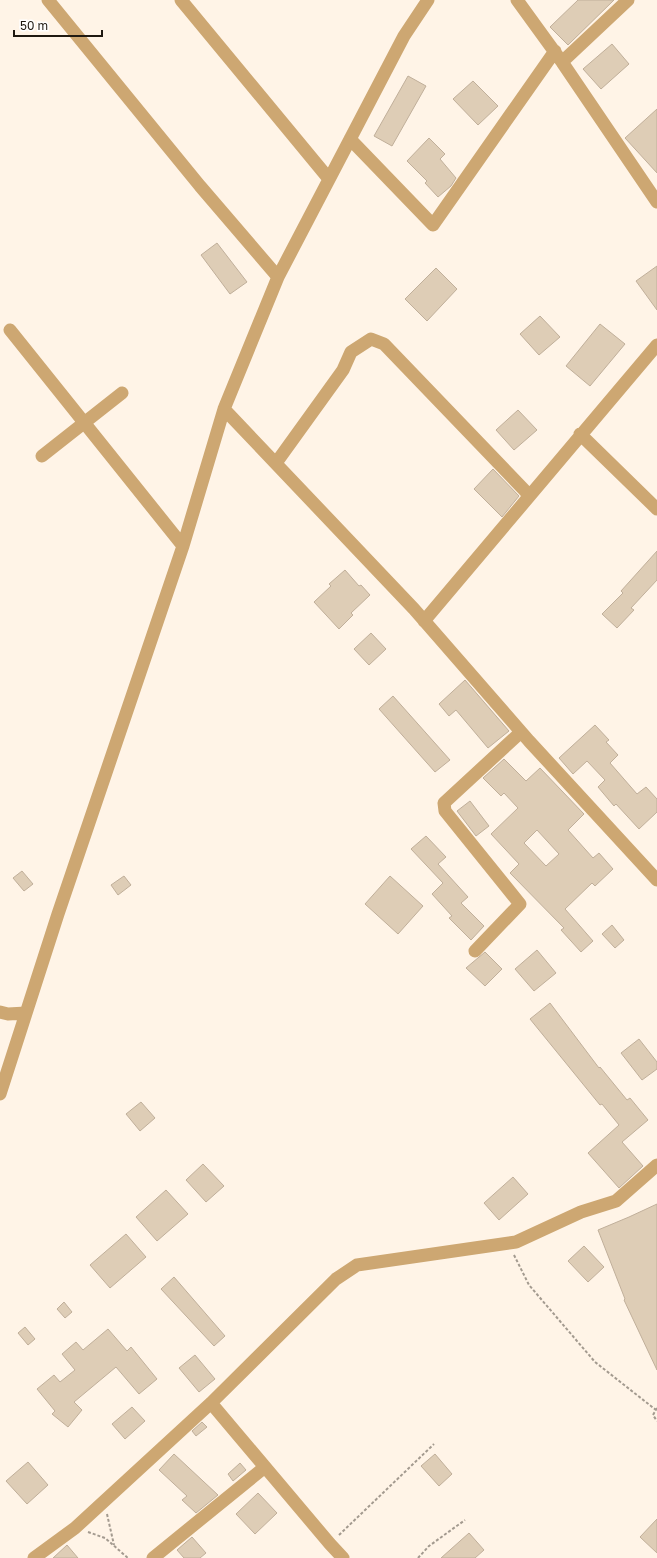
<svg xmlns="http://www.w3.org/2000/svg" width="657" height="1558" viewBox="0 0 657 1558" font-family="'Golos Text',sans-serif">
  <rect width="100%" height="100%" fill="#fff4e7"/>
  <path fill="#decdb6" stroke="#c0af9a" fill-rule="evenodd" d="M578,0H614L568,45L550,27Z
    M612,44L629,64L601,89L583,69Z
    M408,76L426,86L392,146L374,136Z
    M473,81L498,106L478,125L453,99Z
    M657,109V173L625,138Z
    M429,138L445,154L440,159L456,178L451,186L438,197L425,183L427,181L407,161Z
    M217,243L247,282L230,294L201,255Z
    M657,266V310L636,281Z
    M436,268L457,289L427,321L405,299Z
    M540,316L560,337L539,355L520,334Z
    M600,324L625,344L590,386L566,366Z
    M518,410L537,430L514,450L496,430Z
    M493,469L519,496L502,517L474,489Z
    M657,551V580L631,608L634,610L617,628L602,614L623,593L621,591Z
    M345,570L359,586L361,585L370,595L351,613L353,615L339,629L314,602L331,586L329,584Z
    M371,633L386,649L369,665L354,649Z
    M465,680L509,731L488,748L456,710L449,716L439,704Z
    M393,696L450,760L435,772L379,709Z
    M595,725L609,740L606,742L618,755L610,763L637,794L646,787L657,799V812L639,829L616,804L614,806L598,787L605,780L587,761L573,774L559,758Z
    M504,759L526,781L540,768L584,814L568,830L593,858L599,853L613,869L595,886L592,883L565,909L593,941L581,952L561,930L564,928L510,873L519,864L491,834L518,808L504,793L501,796L483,778ZM537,830L559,854L546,866L524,843Z
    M470,801L489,826L476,836L457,811Z
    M426,836L446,857L438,864L468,897L461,903L484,926L471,940L449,918L452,916L432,894L443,883L411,849Z
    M22,871L33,884L24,891L13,878Z
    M124,876L131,885L118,895L111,885Z
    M390,876L423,906L398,934L365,904Z
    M612,925L624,940L615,948L602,934Z
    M537,950L556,973L534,991L515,969Z
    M485,952L502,969L485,986L466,968Z
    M550,1003L599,1068L600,1067L627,1100L630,1098L648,1120L622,1142L643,1166L619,1188L588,1153L619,1125L602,1104L600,1105L530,1019Z
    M639,1039L657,1062V1069L642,1080L621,1053Z
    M141,1102L155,1118L140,1131L126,1114Z
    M203,1164L224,1186L206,1202L186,1180Z
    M513,1177L528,1194L499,1220L484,1203Z
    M166,1190L188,1214L157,1241L136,1217Z
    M657,1204V1370L624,1300L625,1299L598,1230L629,1217Z
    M126,1234L146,1257L110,1288L90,1265Z
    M584,1246L604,1267L588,1282L568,1261Z
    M174,1277L225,1336L214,1346L161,1289Z
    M64,1302L72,1312L65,1318L57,1309Z
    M25,1327L35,1339L28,1345L18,1333Z
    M108,1329L127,1351L131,1347L157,1379L139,1394L116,1367L74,1402L82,1410L68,1427L52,1414L55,1411L37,1389L54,1375L60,1382L75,1370L62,1354L76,1342L83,1350Z
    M195,1355L215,1379L199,1392L179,1368Z
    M132,1407L145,1421L125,1439L112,1424Z
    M202,1422L207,1427L196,1436L192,1431Z
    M174,1454L218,1495L196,1513L182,1500L187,1496L159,1470Z
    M435,1454L452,1474L439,1486L421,1466Z
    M28,1462L48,1485L27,1504L6,1481Z
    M240,1463L246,1470L233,1481L228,1474Z
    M258,1493L277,1513L255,1534L236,1514Z
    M657,1519V1553L640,1537Z
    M469,1533L484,1550L475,1558H441Z
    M192,1537L206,1553L200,1558H184L177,1550Z
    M67,1545L78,1558H53Z"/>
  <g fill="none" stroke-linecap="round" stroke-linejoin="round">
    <path stroke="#a39a8f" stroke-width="2" stroke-dasharray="3 2" stroke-linecap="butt" d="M514,1255L529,1285L595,1362L656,1410
      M657,1408L653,1415L657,1421
      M107,1514L114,1545
      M88,1532L105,1538L128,1558
      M339,1535L434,1444
      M418,1558L429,1546L465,1520"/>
    <path stroke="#cda772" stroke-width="13" d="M48,0L200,186L278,277
      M181,0L329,179
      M517,0L562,62L657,202
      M562,62L628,0
      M350,139L433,225L555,51
      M10,330L183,546
      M224,409L414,609L529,741L657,880
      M580,434L657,509
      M42,456L122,393
      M276,463L343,370L351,352L371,339L384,344L529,495
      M424,621L657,345
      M475,951L520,904L445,811L444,803L521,732
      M0,1012L8,1014L26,1013
      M0,1094L58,914L183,546L224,409L278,277L404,36L428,0
      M211,1403L330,1544L343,1558
      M34,1558L75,1528L211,1403L336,1279L357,1265L516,1242L581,1212L616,1201L657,1165
      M153,1558L265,1467"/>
  </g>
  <path d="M14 30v6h88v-6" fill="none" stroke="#1f1911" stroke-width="2"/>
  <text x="20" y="30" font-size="12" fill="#1f1911" stroke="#ffffff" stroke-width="3" paint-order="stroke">50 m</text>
</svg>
